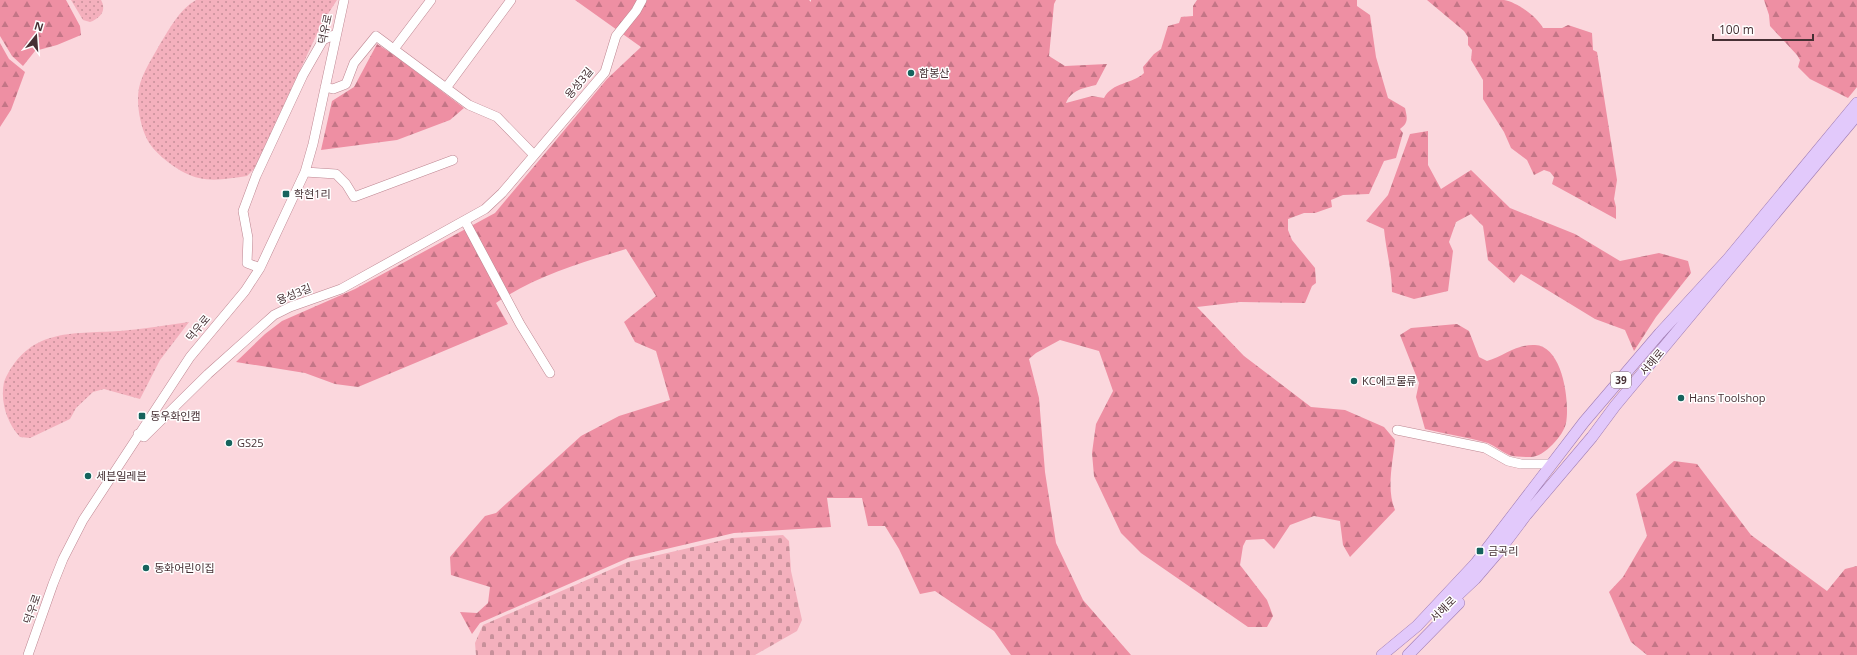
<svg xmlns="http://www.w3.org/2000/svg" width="1857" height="655" viewBox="0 0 1857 655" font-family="'Open Sans','Noto Sans KR',sans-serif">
  <defs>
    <pattern id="grass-dots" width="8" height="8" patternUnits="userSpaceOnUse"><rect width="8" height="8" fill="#f4b0bd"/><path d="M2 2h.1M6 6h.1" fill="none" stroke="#c7909a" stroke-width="1.8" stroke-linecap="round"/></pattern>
    <pattern id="forest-firs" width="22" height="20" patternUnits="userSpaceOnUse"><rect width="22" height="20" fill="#ee8fa3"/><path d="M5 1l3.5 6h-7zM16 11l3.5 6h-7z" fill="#c37586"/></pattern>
    <pattern id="cemetery-stones" width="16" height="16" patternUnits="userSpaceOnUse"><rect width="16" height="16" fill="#f4b0bd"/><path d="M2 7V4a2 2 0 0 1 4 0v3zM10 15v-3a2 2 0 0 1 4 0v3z" fill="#c7909a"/></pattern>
  </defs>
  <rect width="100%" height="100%" fill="#fbd7dd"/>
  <path fill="url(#grass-dots)" d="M71,0H101C107,11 100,18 90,22L83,20Z
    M196,0H337L322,23L254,169L247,176C232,178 214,182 199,178C182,175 154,154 147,139C140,125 136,103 139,88C142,73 153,57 160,44C170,28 179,10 196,0Z
    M189,322L160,360L140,399L104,389L93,392L76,408L70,419L30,438L20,437C7,423 0,402 4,382C28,328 70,334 120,331C143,329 166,325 189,322Z"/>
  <path fill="url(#forest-firs)" d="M0,0H66L80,26L81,35L57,45L35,51L23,66L12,56L0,36Z
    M575,0H809L811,2V0H1056L1054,4L1049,56L1065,66L1107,64L1096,85C1084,88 1071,90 1066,103L1092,96L1104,98C1112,82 1133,84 1144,73L1143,67L1154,54L1161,49L1168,26L1179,23L1181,17L1193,16V6L1197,0H1357V6L1370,15L1376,57L1388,98L1405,108C1407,117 1409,123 1400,129L1403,133L1396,158L1384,161L1369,194L1343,195L1331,200L1332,207L1315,213H1304L1288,219V230L1292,240L1315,268L1316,283L1312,286L1305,303L1240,302L1197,307L1244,356L1311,407L1345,410L1384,427L1395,440C1393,462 1386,489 1395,510L1350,557L1343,545L1340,521L1314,516L1290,525L1274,549L1264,539L1246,540L1243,546L1240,565L1267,600L1273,616L1267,627H1248L1141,553L1121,533L1094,476L1092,453L1096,424L1113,391L1099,351L1060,340L1036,353L1029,359L1039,398L1045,472L1056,543L1083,600L1131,655H1011L994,631L935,591L920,594L899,549L885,526H868L862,498H827L831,527L734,533L628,558L480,623L472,634L460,612L477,613L488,603L490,587L451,575L450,557L485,516L496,513L581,436L619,416L670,400L656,351L635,342L624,322L656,296L626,249C581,263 535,276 496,303L508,324L358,387L335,384L305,373L236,362L265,334L282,321L355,289L495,213L607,79L641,47Z
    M1427,0C1451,0 1481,0 1504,0C1517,2 1537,17 1543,28H1562L1568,25L1592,33L1593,50L1597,52L1617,180L1614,199L1616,207V219L1552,184L1554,177L1550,172L1544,170L1534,175L1527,160L1511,148L1504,132L1483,99V80L1471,60L1472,50L1468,45V37L1464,31Z
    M1764,0H1857V87L1848,98L1810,79L1798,67L1800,60L1797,55L1770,26L1769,15Z
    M0,43L9,59L25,72L11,110L0,127Z
    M377,44L394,55L464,108L450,120L397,140L321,150L332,101L354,87Z
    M1428,131V165L1441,189L1471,170L1510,208L1575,234L1620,261L1659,253L1688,261L1691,273L1656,317L1634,351L1625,330L1595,319L1521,274L1514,283L1488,260L1483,226L1471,214L1456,222L1449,242L1453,251L1448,291L1414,299L1392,292C1392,271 1386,250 1384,229L1366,221L1388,195L1410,134Z
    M1457,324L1469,331L1479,357L1487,361C1504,356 1517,344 1535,345C1563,346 1570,403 1566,423C1564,435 1544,457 1531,457C1524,457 1515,457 1509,455C1502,452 1495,446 1488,443C1467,437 1446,434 1425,429L1416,397L1419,383L1400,335L1411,328Z
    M1674,461L1697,464L1751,535L1827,591L1845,569L1857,566V655H1647L1631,642L1609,592L1623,577L1647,536L1636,494Z"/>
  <path fill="url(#cemetery-stones)" d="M783,535L789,541L791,571L802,620L797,631L755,655H476L475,643L483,625L628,562L732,538Z"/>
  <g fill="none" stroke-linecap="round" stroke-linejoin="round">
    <defs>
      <path id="minor" d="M394,49L431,0
        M325,87L333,89L346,84L354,63L376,36L469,105L497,117L534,155
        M446,88L511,0
        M305,172L336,174L346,184L354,197L453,160
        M465,221L520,324L550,373
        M260,268L247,263L248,238L243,211L256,176L303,75L323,40L336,34
        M1397,430L1485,448L1508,461L1521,464H1552
        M138,434L144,437L208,374L274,315L290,307L341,289L485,209L502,193L605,72L616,36L636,11L642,0
        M28,655L53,584L63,559L83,520L190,357L245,291L260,268L305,172L313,144L344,0"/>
      <path id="major" d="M1442,610L1475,579L1499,551L1526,515L1592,437L1615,406L1857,115
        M1382,655L1417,626L1476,563L1584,422L1660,333L1728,259L1857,103
        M1408,655L1459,603"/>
    </defs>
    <use href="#minor" stroke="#bd8691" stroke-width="10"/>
    <use href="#major" stroke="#9f7cb3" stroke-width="12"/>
    <use href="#minor" stroke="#fff" stroke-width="9"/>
    <use href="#major" stroke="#e2c9fb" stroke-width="11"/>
  </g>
  <g fill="#16635d" stroke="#fff" stroke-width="1.5">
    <circle cx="911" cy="73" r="4"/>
    <rect x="282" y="190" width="8" height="8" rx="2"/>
    <circle cx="1354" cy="381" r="4"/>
    <circle cx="1681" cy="398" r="4"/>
    <rect x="138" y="412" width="8" height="8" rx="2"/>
    <circle cx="229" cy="443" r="4"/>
    <circle cx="88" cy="476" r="4"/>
    <rect x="1476" y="547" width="8" height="8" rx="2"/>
    <circle cx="146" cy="568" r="4"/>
  </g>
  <g text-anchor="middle" stroke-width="3" stroke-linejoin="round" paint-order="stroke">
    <rect fill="#fff" stroke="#7e6e71" stroke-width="1" x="1611" y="372" width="20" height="16" rx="3"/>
    <g font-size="10" font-weight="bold" fill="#463034">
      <text x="1621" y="384">39</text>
    </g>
    <g font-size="11" fill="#463034" stroke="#fff">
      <text transform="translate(325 29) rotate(-78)" y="4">덕우로</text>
      <text transform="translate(579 83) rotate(-50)" y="4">용성3길</text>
      <text transform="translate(294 294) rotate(-22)" y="4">용성3길</text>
      <text transform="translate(198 328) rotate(-50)" y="4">덕우로</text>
      <text transform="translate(1652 362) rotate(-50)" y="4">서해로</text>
      <text transform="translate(32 609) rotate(-71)" y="4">덕우로</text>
      <text transform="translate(1443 609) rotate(-44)" y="4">서해로</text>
    </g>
    <g font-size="11" fill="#463034" stroke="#fff" text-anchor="start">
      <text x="919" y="77">함봉산</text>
      <text x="294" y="198">학현1리</text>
      <text x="1362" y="385">KC에코물류</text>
      <text x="1689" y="402">Hans Toolshop</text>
      <text x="150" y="420">동우화인캠</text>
      <text x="237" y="447">GS25</text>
      <text x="96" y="480">세븐일레븐</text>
      <text x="1488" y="555">금곡리</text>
      <text x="154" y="572">동화어린이집</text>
    </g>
  </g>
  <g transform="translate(36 36) rotate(17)" stroke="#ffffff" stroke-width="3" paint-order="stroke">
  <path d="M0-3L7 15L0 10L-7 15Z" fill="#463034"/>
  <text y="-6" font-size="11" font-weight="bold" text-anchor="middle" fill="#463034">N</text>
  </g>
  <path d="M1713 34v6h100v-6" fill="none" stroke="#463034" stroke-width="2"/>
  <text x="1719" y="34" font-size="12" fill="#463034" stroke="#ffffff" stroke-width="3" paint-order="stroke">100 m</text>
</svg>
